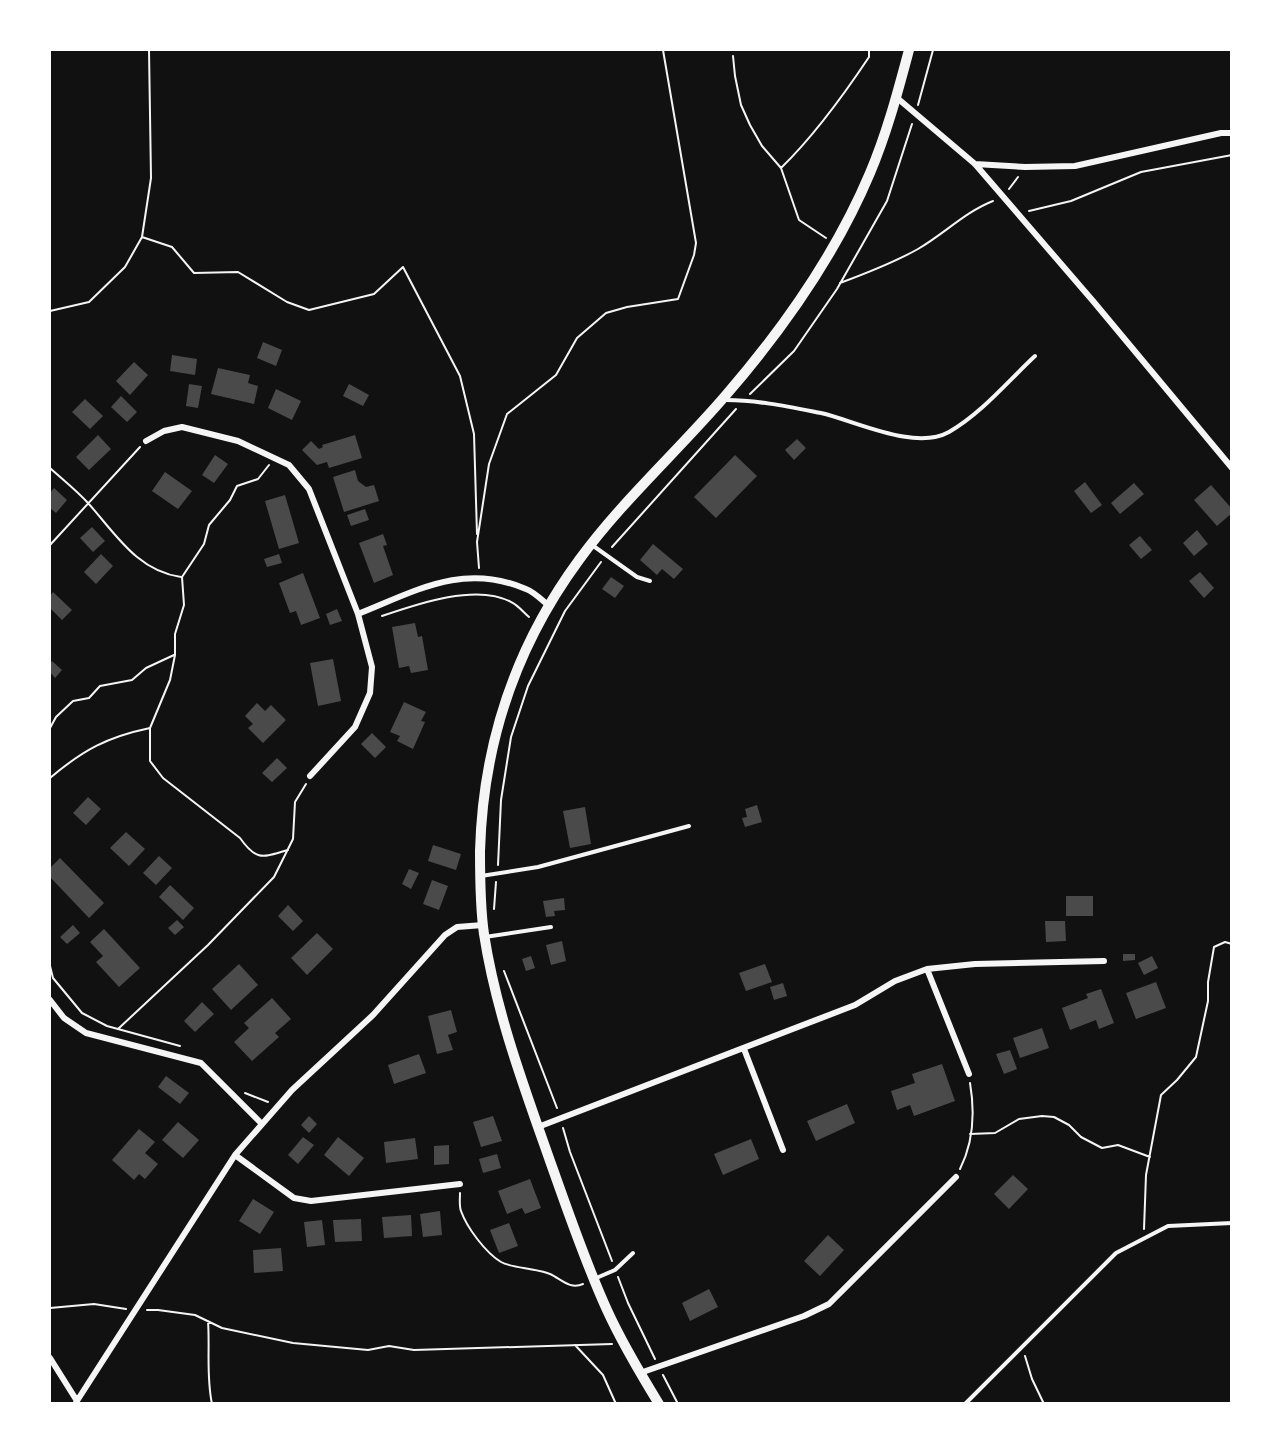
<svg xmlns="http://www.w3.org/2000/svg" width="1281" height="1453" viewBox="0 0 1281 1453" font-family="'Alegreya Sans',sans-serif">
  <rect width="100%" height="100%" fill="#111"/>
  <path fill="#4a4a4a" d="M263,342L282,350L276,366L257,358Z
    M172,355L197,359L195,375L170,371Z
    M134,362L148,375L130,395L116,381Z
    M218,368L250,375L248,383L258,386L254,404L211,394Z
    M189,384L202,386L198,408L186,406Z
    M349,384L369,395L363,406L343,396Z
    M276,389L301,401L292,420L268,408Z
    M121,396L137,412L127,422L111,407Z
    M85,399L103,416L90,429L72,412Z
    M98,435L111,449L89,470L76,457Z
    M355,435L362,458L329,468L327,462L317,465L302,450L311,441L319,449L323,447L322,445Z
    M797,439L806,448L794,460L785,450Z
    M215,455L228,464L214,483L202,475Z
    M735,455L757,476L716,518L694,497Z
    M355,470L358,481L366,487L374,485L379,501L344,512L333,477Z
    M165,472L192,491L178,509L152,491Z
    M1085,482L1102,505L1091,513L1074,491Z
    M1134,483L1144,494L1120,514L1111,503Z
    M1211,485L1232,509V513L1217,526L1194,500Z
    M54,488L67,500L56,513L50,508V493Z
    M285,495L299,543L279,549L265,501Z
    M365,509L369,520L351,526L347,515Z
    M92,527L105,541L93,552L80,538Z
    M1197,530L1208,544L1194,556L1183,543Z
    M383,534L387,545L383,546L393,575L374,583L359,543Z
    M1140,536L1152,550L1141,559L1129,545Z
    M653,544L683,569L674,579L662,569L657,575L640,560Z
    M101,554L113,566L96,584L84,572Z
    M279,554L282,563L267,567L264,559Z
    M1200,572L1214,588L1204,598L1189,581Z
    M303,573L320,618L301,625L296,611L290,613L279,583Z
    M611,577L624,586L615,598L602,589Z
    M53,592L72,610L62,620L50,608V596Z
    M337,609L342,621L330,625L326,614Z
    M415,623L418,637L422,636L428,670L411,673L409,666L399,668L392,627Z
    M333,659L341,701L318,706L310,663Z
    M52,661L62,670L55,678L50,672V664Z
    M404,702L426,712L421,721L425,722L413,749L397,741L400,736L390,732Z
    M257,703L265,711L271,705L286,720L263,743L248,728L253,724L245,716Z
    M372,733L386,747L375,758L361,744Z
    M277,758L287,768L272,782L262,773Z
    M88,797L101,809L86,825L73,813Z
    M757,805L762,822L745,827L742,818L747,817L745,809Z
    M585,807L591,844L570,848L563,811Z
    M126,832L145,849L129,866L110,848Z
    M433,845L461,854L456,870L428,861Z
    M159,856L172,868L156,885L143,873Z
    M60,858L104,903L89,918L50,877V868Z
    M409,869L419,873L411,889L402,884Z
    M432,880L448,886L439,910L423,904Z
    M170,885L194,908L183,920L159,897Z
    M1066,896H1093V916H1066Z
    M564,898L565,910L554,911L555,916L546,917L543,901Z
    M288,905L303,921L293,931L278,916Z
    M177,920L184,927L175,935L168,928Z
    M1045,921H1065L1066,941L1046,942Z
    M73,925L80,933L67,944L60,937Z
    M104,929L140,968L119,987L96,962L103,956L90,942Z
    M317,933L333,949L307,975L291,958Z
    M562,941L566,961L551,965L546,945Z
    M1123,954H1135V960L1123,961Z
    M531,956L535,968L526,971L522,959Z
    M1152,956L1158,968L1144,975L1138,963Z
    M239,964L258,985L231,1010L212,989Z
    M765,964L772,982L746,991L739,973Z
    M1156,982L1166,1008L1136,1019L1126,993Z
    M783,983L787,996L774,1000L770,987Z
    M1101,989L1114,1023L1099,1029L1096,1020L1070,1030L1062,1008L1088,998L1086,994Z
    M272,998L291,1019L275,1033L279,1037L252,1061L234,1042L249,1028L244,1023Z
    M202,1002L214,1014L195,1032L184,1021Z
    M451,1010L457,1032L448,1035L453,1050L437,1054L428,1016Z
    M1042,1028L1049,1048L1020,1058L1013,1038Z
    M1010,1050L1017,1069L1004,1074L996,1054Z
    M419,1054L426,1073L394,1084L388,1065Z
    M942,1064L955,1101L914,1116L910,1105L897,1110L891,1091L915,1083L912,1074Z
    M166,1076L189,1093L180,1104L158,1087Z
    M847,1104L855,1123L816,1141L807,1121Z
    M309,1116L317,1124L309,1133L301,1125Z
    M493,1116L502,1141L481,1147L473,1122Z
    M178,1122L199,1140L183,1158L162,1140Z
    M139,1129L155,1142L145,1153L158,1164L145,1179L139,1174L134,1180L112,1160Z
    M303,1137L314,1145L298,1164L288,1155Z
    M338,1137L364,1158L349,1176L324,1155Z
    M415,1138L418,1159L386,1163L384,1142Z
    M751,1139L759,1159L723,1175L714,1154Z
    M449,1145V1164L434,1165V1146Z
    M497,1154L501,1168L483,1173L479,1159Z
    M1013,1175L1028,1189L1009,1209L994,1194Z
    M530,1179L541,1208L525,1214L522,1208L507,1214L498,1191Z
    M253,1199L274,1212L260,1234L239,1221Z
    M440,1211L442,1235L423,1237L420,1214Z
    M411,1215L412,1236L384,1238L382,1217Z
    M361,1219L362,1241L335,1242L333,1220Z
    M322,1220L325,1245L307,1247L304,1222Z
    M509,1223L518,1246L499,1253L490,1230Z
    M828,1235L844,1250L820,1276L804,1261Z
    M281,1248L283,1271L254,1273L253,1250Z
    M709,1289L718,1307L690,1321L682,1303Z"/>
  <g fill="none" stroke-linecap="round" stroke-linejoin="round">
    <path stroke="#f5f5f5" stroke-width="2" d="M733,56L735,76L741,105L750,125L762,146L781,168L799,220L826,238
      M918,105L933,50
      M781,168C815,135 843,96 869,57V50
      M1009,189L1018,177
      M1029,211L1071,201L1141,172L1232,155
      M142,237L172,247L194,273L238,272L287,302L309,310L374,294L403,267L460,376L474,434L477,534
      M840,283C867,273 893,263 918,249C944,234 965,212 993,201
      M50,311L89,302L125,267L142,237L151,178L149,50
      M750,394L794,351L837,289L887,201L912,124
      M50,468C62,479 76,490 88,503C115,533 137,571 181,577
      M50,545L140,447
      M612,547L736,409
      M479,568L477,542L489,464L507,414L556,375L577,338L606,313L627,307L678,299L694,255L696,243L663,50
      M382,616C417,604 477,583 511,602C518,605 524,613 529,617
      M50,728L56,717L73,701L89,698L100,686L132,680L146,668L174,655
      M150,728V761L163,778L240,838C257,862 263,857 288,850
      M50,778C83,750 107,737 150,728L170,680L175,655V634L184,605L182,577L204,544L209,525L230,500L237,486L258,479L269,465
      M498,865L501,800L511,737L528,686L565,611L601,562
      M494,909L496,882
      M50,966L53,978L82,1013L107,1026L180,1046
      M504,971L557,1108
      M118,1029L208,945L274,877L293,839L295,802L306,784
      M245,1093L268,1102
      M563,1128L570,1152L612,1261
      M970,1134L995,1133L1019,1119L1042,1116L1054,1117L1069,1125L1081,1137L1102,1148L1118,1145L1150,1157
      M960,1169C973,1143 975,1112 970,1083
      M460,1193C460,1199 459,1206 461,1211C467,1228 486,1253 501,1262C511,1268 536,1268 550,1274C561,1279 570,1290 583,1284
      M1144,1229L1146,1175L1161,1095L1177,1080L1196,1057L1208,1001V982L1214,947L1225,942L1232,944
      M618,1277L628,1303L655,1359
      M50,1308L94,1304L126,1309
      M147,1310H158L195,1315L222,1328L293,1343L368,1350L389,1346L414,1350L612,1344
      M208,1321C210,1349 206,1376 212,1404
      M575,1345L603,1375L616,1404
      M1025,1356L1032,1379L1044,1404
      M663,1375L678,1404"/>
    <path stroke="#f5f5f5" stroke-width="4" d="M726,400C757,400 790,407 821,413C856,421 915,451 949,432C982,413 1008,381 1035,356
      M592,545L637,577L650,581
      M481,876L538,867L689,826
      M485,937L551,927
      M594,1279L615,1270L633,1253
      M965,1404L1116,1253L1168,1226L1232,1223"/>
    <path stroke="#f5f5f5" stroke-width="6" d="M896,97L975,164L1093,301L1232,468
      M975,164L1025,167L1075,166L1221,133H1232
      M146,441L164,431L182,427L238,441L289,465L309,489L358,614L372,667L370,693L355,727L310,776
      M358,614C416,591 463,562 526,589C534,592 542,600 548,605
      M927,969L969,1074
      M50,1000L64,1018L86,1033L201,1063L262,1124
      M744,1049L783,1150
      M538,1127L855,1005L895,981L927,969L975,964L1104,961
      M235,1155L294,1198L311,1201L460,1184
      M50,1358L77,1401
      M640,1373L804,1316L829,1304L956,1177
      M75,1404L235,1155L292,1090L373,1015L445,935L457,927L483,925"/>
    <path stroke="#f5f5f5" stroke-width="10" d="M659,1404C640,1373 622,1343 607,1310C585,1262 568,1211 550,1161C524,1087 496,1012 484,934C480,907 480,879 480,851C483,743 515,647 579,560C622,501 678,451 726,395C784,328 835,256 870,173C887,133 898,91 909,50"/>
  </g>
  <rect width="1281" height="1453" fill="none" stroke="#ffffff" stroke-width="102"/>
</svg>
